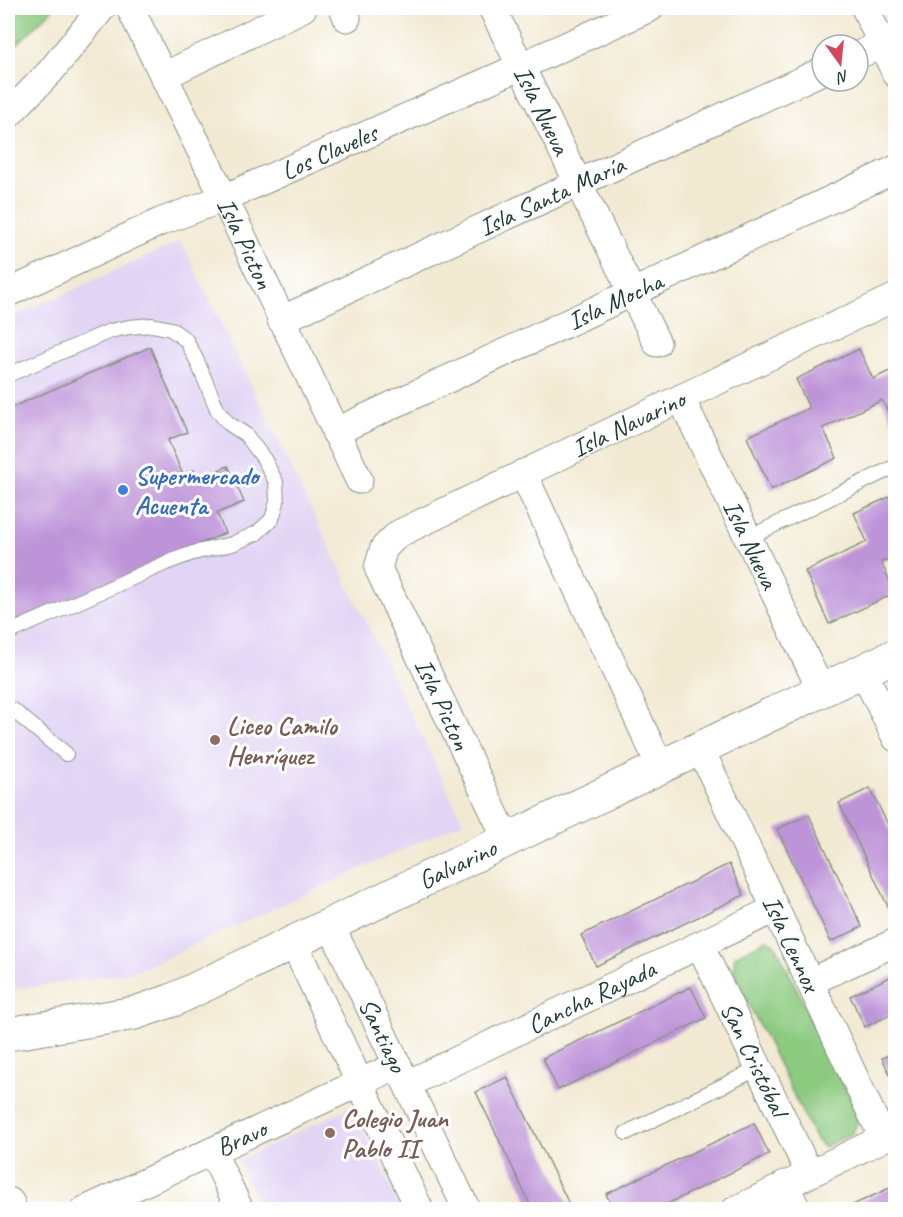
<svg xmlns="http://www.w3.org/2000/svg" width="903" height="1217" viewBox="0 0 903 1217" font-family="Caveat,sans-serif">
  <rect width="100%" height="100%" fill="#fff"/>
  <filter id="ink" filterUnits="userSpaceOnUse"><feTurbulence type="fractalNoise" baseFrequency=".0167" numOctaves="2"/><feDisplacementMap in="SourceGraphic" scale="12" xChannelSelector="R" yChannelSelector="G"/><feConvolveMatrix kernelMatrix="1 2 1 2 8 2 1 2 1" color-interpolation-filters="sRGB"/></filter>
  <filter id="wash" filterUnits="userSpaceOnUse"><feTurbulence type="fractalNoise" baseFrequency=".008" numOctaves="4" result="noise"/><feDisplacementMap in="SourceGraphic" scale="24" xChannelSelector="R" yChannelSelector="G"/><feGaussianBlur stdDeviation="1.35" result="paint"/><feColorMatrix in="noise" values="0 0 0 0 0 0 0 0 0 0 0 0 0 0 0 0 0 1.4 0 .05"/><feComposite in="paint" operator="in"/></filter>
  <g filter="url(#wash)">
    <rect width="100%" height="100%" fill="#f2e9d2"/>
    <path fill="#e1d4f4" d="M181,241L463,822L144,968L122,974L8,990V319Z
      M352,1106L402,1209H261L238,1161Z"/>
    <path fill="#8cca80" stroke="#56845a" stroke-width="1.5" d="M8,8H54L8,53Z
      M767,940L775,944L859,1117L853,1133L824,1147L816,1140L733,972L735,956Z"/>
    <g id="blocks">
      <path fill="#be94d9" d="M150,347L187,432L168,440L183,475L194,470L197,479L228,466L244,502L217,513L225,533L8,628V409Z
        M859,349L873,379L896,368V428L882,400L823,428L837,458L771,490L747,437L809,408L796,379Z
        M896,494V556L881,562L895,593L829,624L805,571L867,542L854,513Z
        M870,788L896,841V913L892,915L839,803Z
        M809,815L862,927L831,942L777,829Z
        M729,864L744,895L596,966L581,935Z
        M896,974V1012L865,1027L850,996Z
        M691,987L706,1018L558,1090L543,1058Z
        M896,1052V1087L882,1058Z
        M507,1077L572,1210H533L476,1092Z
        M754,1123L769,1154L655,1210H614L606,1194Z
        M896,1185V1210H842Z"/>
    </g>
  </g>
  <g filter="url(#ink)">
    <use href="#blocks" fill-opacity="0" stroke="#889383" stroke-width="1.5"/>
    <g fill="none" stroke-linecap="round" stroke-linejoin="round">
      <defs>
        <path id="lane" d="M8,375L110,331L129,327L152,325L171,329L186,340L197,361L218,411L228,423L246,435L264,459L276,482L277,502L272,519L257,533L232,544L193,553L166,563L8,633
          M748,538L896,466
          M8,710H13L66,754
          M626,1133L759,1068"/>
        <g id="street">
          <path id="s1" d="M130,8L224,198L359,480"/>
          <path d="M343,8L347,18"/>
          <path id="s2" d="M492,8L657,343"/>
          <path d="M865,8L896,74"/>
          <path d="M858,55L881,45"/>
          <path d="M164,76L303,8"/>
          <path d="M8,115L50,72L102,8"/>
          <path id="s3" d="M8,293L160,222L224,198L499,76L650,8"/>
          <path id="s4" d="M281,320L822,71"/>
          <path id="s5" d="M681,398L821,690"/>
          <path id="s6" d="M335,432L896,169"/>
          <path d="M523,473L661,768"/>
          <path d="M863,671L896,738"/>
          <path id="s7" d="M700,748L883,1138"/>
          <path id="s8" d="M507,840L378,568L384,548L398,534L681,398L896,297"/>
          <path id="s9" d="M330,924L467,1210"/>
          <path d="M293,942L420,1210"/>
          <path id="s10" d="M700,945L809,1173"/>
          <path d="M810,982L896,942"/>
          <path id="s11" d="M407,1084L775,909"/>
          <path d="M212,1151L240,1210"/>
          <path d="M785,1184L797,1210"/>
          <path id="s12" d="M85,1210L398,1065"/>
          <path d="M735,1210L896,1132"/>
        </g>
        <g id="secondary">
          <path id="s13" d="M8,1034L135,1013L173,1000L507,840L896,655"/>
          <path d="M8,1204L10,1210"/>
        </g>
      </defs>
      <use href="#lane" stroke="#889383" stroke-width="16"/>
      <use href="#street" stroke="#889383" stroke-width="29"/>
      <use href="#secondary" stroke="#889383" stroke-width="35"/>
      <use href="#lane" stroke="#fff" stroke-width="14"/>
      <use href="#street" stroke="#fff" stroke-width="27"/>
      <use href="#secondary" stroke="#fff" stroke-width="33"/>
    </g>
  </g>
  <circle fill="#3f7fe0" stroke="#fff" stroke-width="2" cx="123" cy="490" r="6"/>
  <g fill="#8d6e63" stroke="#fff" stroke-width="2">
    <circle cx="215" cy="740" r="6"/>
    <circle cx="330" cy="1133" r="6"/>
  </g>
  <g text-anchor="middle" stroke-width="6" stroke-linejoin="round" paint-order="stroke">
    <g font-size="26" fill="#1f3d34" stroke="#fff">
      <text dy="9" stroke="none"><textPath href="#s2" startOffset="114">Isla Nueva</textPath></text>
      <text dy="9" stroke="none"><textPath href="#s3" startOffset="351">Los Claveles</textPath></text>
      <text dy="9" stroke="none"><textPath href="#s4" startOffset="298">Isla Santa María</textPath></text>
      <text dy="9" stroke="none"><textPath href="#s1" startOffset="262">Isla Picton</textPath></text>
      <text dy="9" stroke="none"><textPath href="#s6" startOffset="309">Isla Mocha</textPath></text>
      <text dy="9" stroke="none"><textPath href="#s8" startOffset="597">Isla Navarino</textPath></text>
      <text dy="9" stroke="none"><textPath href="#s5" startOffset="162">Isla Nueva</textPath></text>
      <text transform="translate(443 704) rotate(65)" y="9">Isla Picton</text>
      <text dy="9" stroke="none"><textPath href="#s13" startOffset="484">Galvarino</textPath></text>
      <text dy="9" stroke="none"><textPath href="#s7" startOffset="216">Isla Lennox</textPath></text>
      <text dy="9" stroke="none"><textPath href="#s11" startOffset="204">Cancha Rayada</textPath></text>
      <text dy="9" stroke="none"><textPath href="#s9" startOffset="123">Santiago</textPath></text>
      <text dy="9" stroke="none"><textPath href="#s10" startOffset="126">San Cristóbal</textPath></text>
      <text dy="9" stroke="none"><textPath href="#s12" startOffset="172">Bravo</textPath></text>
    </g>
    <g font-size="26" font-weight="bold" fill="#366cbe" stroke="#fff" text-anchor="start">
      <text x="135" y="484">Supermercado<tspan x="135" dy="30">Acuenta</tspan></text>
    </g>
    <g font-size="26" font-weight="bold" fill="#785e54" stroke="#fff" text-anchor="start">
      <text x="227" y="734">Liceo Camilo<tspan x="227" dy="30">Henríquez</tspan></text>
      <text x="342" y="1127">Colegio Juan<tspan x="342" dy="30">Pablo II</tspan></text>
    </g>
  </g>
  <rect width="903" height="1217" fill="none" stroke="#fff" stroke-width="30"/>
  <g transform="translate(840 63) rotate(165)"><circle r="28" fill="#ffffff" stroke="#a5b1ae" stroke-width="1.5"/>
  <path d="M0-4.5L10 22L0 15L-10 22Z" fill="#d1495b"/>
  <text y="-9" font-size="16" font-weight="bold" text-anchor="middle" fill="#1f3d34">N</text>
  </g>
</svg>
